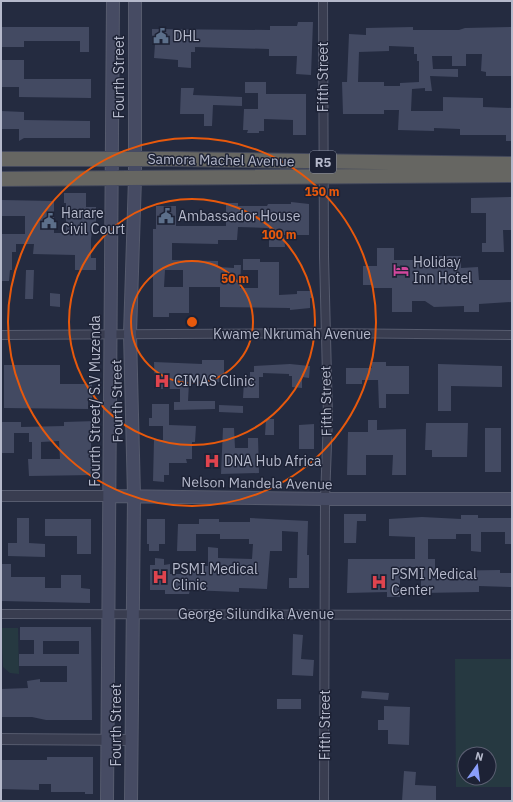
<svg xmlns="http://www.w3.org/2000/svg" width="513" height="802" viewBox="0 0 513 802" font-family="'IBM Plex Sans',sans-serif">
  <rect width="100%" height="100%" fill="#242b40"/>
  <path fill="#263941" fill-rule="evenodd" d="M1,628H18L19,674L10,673L3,667Z
    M455,659H512V787H456ZM465,754H489V778H465Z"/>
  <path fill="#434a62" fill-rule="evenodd" d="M298,22H313L311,75L296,74L297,56H269V49L195,47V52H191V68L178,67V60L154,58L155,44H152V29L270,30V26H297Z
    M1,27H89V52H80V41H24V47H1Z
    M413,27V30H459L465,28L512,27V76H486V72L481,71L482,54H466V66H452V56H432L433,69H458V77L430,76L432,91H425V88L412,89L411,111H443V97L483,98V107L512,108V141H506V135H460V129L434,128V131L398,130L399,110H384V114H343L342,82H347L349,34L366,35V28ZM389,46L414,47V54H417V61H419V82L400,83V86H384V82H358L359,52L389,51Z
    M1,60H24V79H91V98L19,97V87H1Z
    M245,82H266V94H306V135H293V120L264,119V131H259V133H247L248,130H243L244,109H258V93H245Z
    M181,88H194L193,95L242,97V106L213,105L212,126H204V114H180Z
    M1,111L24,112V120L90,121V138H24L19,141V129H1Z
    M64,193H86V207H96V223H93L91,239V258H96V270H75V255L33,254L34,244H16V252H12V270H10L9,281H1V234H25V216H1V200L54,201V233H66V203H64Z
    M512,197V230H503L504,252H482V243H486V213H471V198Z
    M291,202L309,204V235H284L285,247H269V228L238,227L237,240H218V244L172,243V260L218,261V267L234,268V265H241L240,288H258V270H243V259H260V262H279V295L297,294V291H312V298H310V308L290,310V308L220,307V287H189V313H169V317H153V229H156V206H176V226H226V203H238V206H267L268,204H291ZM165,270H183V287H164Z
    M377,248H394V260H439V256H461V268L478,267L479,280H512V302L479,304V312H464V306L434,307L425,301H412V312H392V288H372V285H363V266H377Z
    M26,270H34L33,299H25Z
    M50,293L60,294V307L50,306Z
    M202,360H224V382L189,383L188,401H215V409L174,410V402H180V389H155L154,362L202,364Z
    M372,362H386V366H409V394H386V408H379L378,380H362V384H346V368H372Z
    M290,364L310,366L309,378L302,377V388L292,387V376H289V374L263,373V377H259V398H243L244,381H250V372H254V366Z
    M438,364L502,366V387L451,386V411H438Z
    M4,365H60V384H92V401H88V409L4,408Z
    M152,404H169V425L196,426L195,442H192V459H186L187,463H169V475H164V482L153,481L154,440H163V426H149V418H152Z
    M219,405L243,406V413L219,412Z
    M266,419H274V435H265Z
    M368,420H377V430L406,429V475H392L393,455H366V475H347L348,432H368Z
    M96,421V438H91V459H94V475L29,476L28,459H32V442H29V433H14V453H1V422H21V427L64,426V422ZM59,441L60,459H41V442Z
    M426,423H468L467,457H432V450H425Z
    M314,424V449H299V425Z
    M223,428H234L235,448H248V438H258L259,473L221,474Z
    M485,428H501V472H485Z
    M344,514H366V521H357L356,543H344Z
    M461,515H478V518H512V544H505V532H481V552L471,551V534H456V539H428V559H435V571L500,570V573H512V587L479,586V592L421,593V567H400V597H387V592L347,593L348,559H415V537L389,536V519L422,517L461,519Z
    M17,518H29V543L45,544V557L8,556V543H17Z
    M250,518L308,521L307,555H309V588H289V578H297L298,532L282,531V551H270L267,589L239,588V592L190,590L189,594H165V590H150V565H155V558L164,559V565L170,564V574H184V571L201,572V566H208V547L218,548V558L252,559L253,544H249V539H220V534H196V551H177L178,524H199V519H219V522H250Z
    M45,519H91V554H77V536H45Z
    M147,519H165V544H159V551H149V544H147Z
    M1,564H11V577H45V588H61V575H81V588L90,589V603L1,601Z
    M20,627H91L92,720H46L32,717H1V689L28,688L27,681L40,679V682H67V666H19V654H34V640H20ZM43,641H79V654H43Z
    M293,634L303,635L301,659L314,660L313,676L292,675Z
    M362,691L389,693L388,700L361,698Z
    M277,699H301V709H277Z
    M384,706L410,707L409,745L388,744V730H378V720H384Z
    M47,757H93V794H85V792H51V784H39V790L1,789V760H47Z
    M404,771L416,772L415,785L436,786V801H402Z"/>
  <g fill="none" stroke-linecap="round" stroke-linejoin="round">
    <defs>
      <path id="minor" d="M323,1L324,256L328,417L325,499L324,801
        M1,335L325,333L512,335
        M1,614L512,615"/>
      <path id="tertiary" d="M1,496H110
        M1,739L132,740"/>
      <path id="secondary" d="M110,496L325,499H512
        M107,801L113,1
        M131,801L134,496L130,334L135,178V1"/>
      <path id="trunk" d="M1,159H177L512,164
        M1,179L512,175"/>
    </defs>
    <use href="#minor" stroke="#565b6e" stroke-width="10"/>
    <use href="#tertiary" stroke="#565b6e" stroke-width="12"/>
    <use href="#secondary" stroke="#565b6e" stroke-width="14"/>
    <use href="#trunk" stroke="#43485b" stroke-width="16"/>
    <use href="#minor" stroke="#393d50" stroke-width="8"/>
    <use href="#tertiary" stroke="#393d50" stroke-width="10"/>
    <use href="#secondary" stroke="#464b63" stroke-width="12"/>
    <use href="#trunk" stroke="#666662" stroke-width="14"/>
  </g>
  <g fill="none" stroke="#e8590c" stroke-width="2">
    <circle cx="192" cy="322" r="61"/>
    <circle cx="192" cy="322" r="123"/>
    <circle cx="192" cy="322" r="184"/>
  </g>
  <defs>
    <symbol id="civic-bare" viewBox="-9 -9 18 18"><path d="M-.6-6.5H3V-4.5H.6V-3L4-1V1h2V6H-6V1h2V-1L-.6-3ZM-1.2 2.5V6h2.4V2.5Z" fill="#5c6f8a" stroke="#1d2235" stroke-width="2.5" paint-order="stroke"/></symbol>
    <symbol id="hotel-bare" viewBox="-9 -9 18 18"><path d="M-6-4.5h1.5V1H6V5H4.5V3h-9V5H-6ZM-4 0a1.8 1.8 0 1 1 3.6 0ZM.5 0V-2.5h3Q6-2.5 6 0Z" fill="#d1479c" stroke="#1d2235" stroke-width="2.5" paint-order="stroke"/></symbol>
    <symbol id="hospital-bare" viewBox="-9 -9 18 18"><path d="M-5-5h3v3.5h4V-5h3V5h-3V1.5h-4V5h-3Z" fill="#e0444e" stroke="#1d2235" stroke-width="2.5" paint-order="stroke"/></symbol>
  </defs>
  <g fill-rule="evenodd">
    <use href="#civic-bare" x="150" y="25" width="22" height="22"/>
    <use href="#civic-bare" x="155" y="205" width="22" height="22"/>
    <use href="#civic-bare" x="38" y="210" width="22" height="22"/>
    <use href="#hotel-bare" x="390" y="259" width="22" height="22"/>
    <use href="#hospital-bare" x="151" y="370" width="22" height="22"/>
    <use href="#hospital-bare" x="201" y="450" width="22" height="22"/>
    <use href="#hospital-bare" x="149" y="566" width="22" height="22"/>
    <use href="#hospital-bare" x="368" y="571" width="22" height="22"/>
  </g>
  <g text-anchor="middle" stroke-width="3" stroke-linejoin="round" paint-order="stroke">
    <rect fill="#1d2235" stroke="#878c9e" stroke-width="1" x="310" y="151" width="26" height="22" rx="3"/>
    <g font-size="13" font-weight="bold" fill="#b5b9cb">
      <text x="323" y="167">R5</text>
    </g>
    <g font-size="14" fill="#b5b9cb" stroke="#1d2235" text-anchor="start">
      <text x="173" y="41">DHL</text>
      <text x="61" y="218">Harare<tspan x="61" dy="16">Civil Court</tspan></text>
      <text x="178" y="221">Ambassador House</text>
      <text x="413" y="267">Holiday<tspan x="413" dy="16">Inn Hotel</tspan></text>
      <text x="174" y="386">CIMAS Clinic</text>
      <text x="224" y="466">DNA Hub Africa</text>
      <text x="172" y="574">PSMI Medical<tspan x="172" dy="16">Clinic</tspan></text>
      <text x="391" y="579">PSMI Medical<tspan x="391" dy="16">Center</tspan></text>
    </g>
    <g font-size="14" fill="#b5b9cb" stroke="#1d2235">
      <text transform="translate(119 77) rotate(-90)" y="5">Fourth Street</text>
      <text transform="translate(323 77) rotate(-90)" y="5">Fifth Street</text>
      <text transform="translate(221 160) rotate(1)" y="5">Samora Machel Avenue</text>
      <text x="292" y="339">Kwame Nkrumah Avenue</text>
      <text transform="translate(95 401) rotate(-90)" y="5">Fourth Street/ S.V Muzenda</text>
      <text transform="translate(117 401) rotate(-91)" y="5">Fourth Street</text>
      <text transform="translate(326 401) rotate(-91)" y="5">Fifth Street</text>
      <text transform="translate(257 483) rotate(1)" y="5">Nelson Mandela Avenue</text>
      <text x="256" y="619">George Silundika Avenue</text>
      <text transform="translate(116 725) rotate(-90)" y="5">Fourth Street</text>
      <text transform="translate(325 725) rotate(-90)" y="5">Fifth Street</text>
    </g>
  </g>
  <circle cx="192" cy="322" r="6" fill="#e8590c" stroke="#1d2235" stroke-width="2"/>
  <g font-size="12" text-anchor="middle" font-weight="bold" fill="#e8590c" stroke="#1d2235" stroke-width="3" stroke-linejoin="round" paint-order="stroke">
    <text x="322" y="196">150 m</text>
    <text x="279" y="239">100 m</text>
    <text x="235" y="283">50 m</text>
  </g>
  <rect width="513" height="802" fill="none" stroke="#b5b9cb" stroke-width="4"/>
  <g transform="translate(477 766) rotate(14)"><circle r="19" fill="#1d2235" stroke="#5a5e71"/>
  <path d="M0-3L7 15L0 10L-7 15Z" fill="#8a9efb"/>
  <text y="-6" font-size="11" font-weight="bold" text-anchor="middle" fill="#b5b9cb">N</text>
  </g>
</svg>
